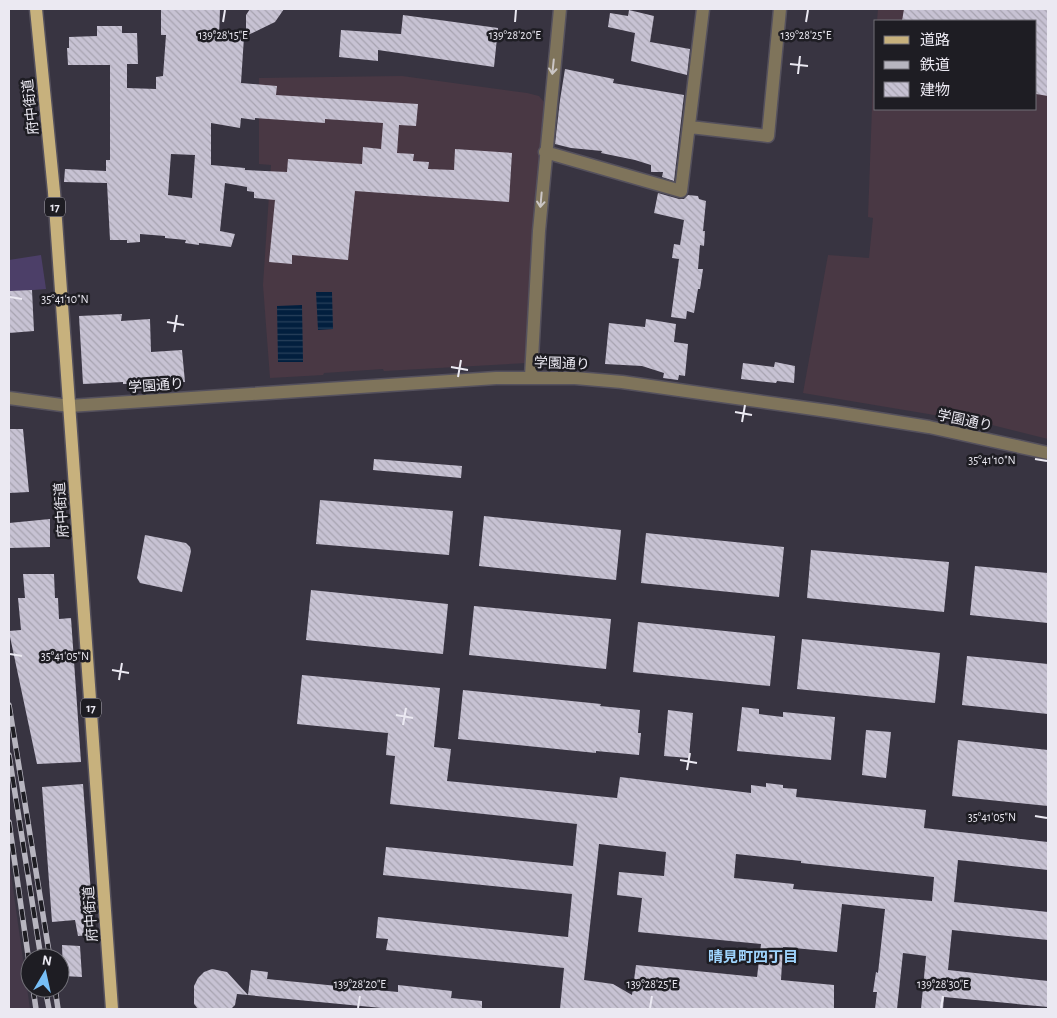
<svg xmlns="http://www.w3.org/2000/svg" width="1057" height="1018" viewBox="0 0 1057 1018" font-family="'Alegreya Sans','Noto Sans JP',sans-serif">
  <defs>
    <pattern id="water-rules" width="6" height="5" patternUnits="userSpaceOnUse" patternTransform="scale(1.25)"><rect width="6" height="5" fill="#021f3e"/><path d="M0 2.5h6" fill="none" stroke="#27405a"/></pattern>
    <pattern id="building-back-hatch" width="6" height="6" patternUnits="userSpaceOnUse" patternTransform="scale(1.25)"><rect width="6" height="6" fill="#c7c2d3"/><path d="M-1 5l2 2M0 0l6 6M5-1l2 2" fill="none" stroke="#a7a3b0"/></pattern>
  </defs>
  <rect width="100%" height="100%" fill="#383441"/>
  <path fill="#453949" d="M9,860L30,1009H9Z"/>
  <path fill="#493844" d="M878,9H1048V439L988,424L803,393L828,255L869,258L873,218L868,217L874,53L876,31V109H1036V21H877Z
    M402,76L527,93L539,96L544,102L527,363L384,371L383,369L324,373L323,375L270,378L263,285L271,165L259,164V78Z"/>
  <path fill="#4c3f68" d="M41,255L46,289L9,292V260Z"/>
  <path fill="url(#water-rules)" d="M316,292H332L333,329L318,330Z
    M302,305L303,362H278L277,306Z"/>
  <path fill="url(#building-back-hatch)" fill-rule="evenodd" d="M161,9H220L219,37H244L241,83L277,86L276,95L418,104L416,126L399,125L397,153L414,154L413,161L429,162L428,169L454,170L455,149L512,153L509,202L355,191L348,260L292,255V264L269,262L275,200L254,198V192L247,191V187L225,183L220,231L235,234L231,247L199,243V245L185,243L186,240L165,238V236L140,234V242L127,243V240H110L107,183L64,182L65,169L106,171V160H110V65H68L67,48H69V37L97,36V26H122V33H137L138,64H127V88L156,89V77L163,76L166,35H161ZM241,118L255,120V118L325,123V119L383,123L381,149L363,147L362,164L288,159L287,172L245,170V168L211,165V123L240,128ZM171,154L195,155L192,198L168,195Z
    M250,9H284L275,22L246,36V15Z
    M904,9H1048V96L1036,94V21H902Z
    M629,10L654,16L650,42L690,49L687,75L631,61L635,33L608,27L610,13L628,16Z
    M403,15L498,28L494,67L378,50V61L339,57L341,30L401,34Z
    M565,69L614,79L613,83L684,95L674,181L662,177L663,172H651V165L635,160L601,153L602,151L571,148L555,144L560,100Z
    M658,193L679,199H684L688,195L698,196L699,199L706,201L703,231H705L704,246L700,245L698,269H703L700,289H698L694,313L687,311L686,319L671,317L679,259L672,258L674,244L680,245L684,220L654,213Z
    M32,290L34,331L9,333V291Z
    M122,314L121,321L150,319L151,352L182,350L185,382L123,384V382L83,384L79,316Z
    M646,319L676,324L674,342L688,344L685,376L679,375L678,380L663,378L664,373L642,366L605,364L609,323L645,327Z
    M775,362L795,366L794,383L777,381L776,383L741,379L743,363L774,367Z
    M9,429H23L29,492L9,493Z
    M374,459L462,466L461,478L373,470Z
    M320,500L453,511L449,555L316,544Z
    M484,516L621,530L616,580L479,566Z
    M50,519V547L9,548V523Z
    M646,533L784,547L779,597L641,583Z
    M145,535L186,543L190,547L191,551L182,592L140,583L137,578Z
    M811,550L949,562L944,612L807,598Z
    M975,566L1048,573V623L970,615Z
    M23,574H54L55,598H58L59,619L71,618L81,762L37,764L9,632V631L21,630L18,598H25Z
    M311,590L448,604L443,654L306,640Z
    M474,606L611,619L606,669L469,655Z
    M638,622L775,636L770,686L633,672Z
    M802,639L940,653L935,703L797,689Z
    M967,656L1048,664V714L962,705Z
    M302,675L440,688L434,747L451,749L447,781L617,798L620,777L751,793V785L766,787V783L783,785V788L797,789L796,797L926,810L924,828L1048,842V870L958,860L954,902L1048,912V940L952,930L948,970L1048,981V1007L944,997L943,1009H921L926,956L903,953L897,1009H875L877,992H873L876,972L878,973L885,909L842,904L837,952L783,947L781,980L834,985V1009H560L564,968L386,950L388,939L376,938L378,917L568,937L572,894L383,875L386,847L573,866L577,824L390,804L395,756L386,755L388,733L297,724ZM599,844L666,852L664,876L619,872L617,895L642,898L638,932L761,944L757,977L636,965L632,995L613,984L584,980ZM736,854L801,861V863L934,877L932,901L793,889L794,884L734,878Z
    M463,690L601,704L600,706L640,710L638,733H641L639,755L596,751V753L458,739Z
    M742,707L759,709V714L783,717V712L835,717L831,760L737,751Z
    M668,710L693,713L689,758L664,756Z
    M866,730L891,732L886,778L862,775Z
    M958,740L1048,750V806L952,796Z
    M83,784L94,935L78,936L75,920L52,922L42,787Z
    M62,945L80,946L82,977L63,976Z
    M212,969L227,972L248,995L251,970L268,972L267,979L398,992V985L452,991L451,998L482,1001V1009H392L237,994L235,1005L231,1009H198L194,1004V986L198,978L204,972Z"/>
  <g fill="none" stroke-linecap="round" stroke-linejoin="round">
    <defs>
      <path id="minor" d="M690,127L768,136L780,9
        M545,152L681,191L703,9
        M531,377L539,231L560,9
        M9,398L69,406L496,378H575L622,382L835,412L929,427L1048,453"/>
      <path id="major" d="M36,9L54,192L112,1009"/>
    </defs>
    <use href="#minor" stroke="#55515d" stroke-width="15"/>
    <use href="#major" stroke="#55515d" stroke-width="15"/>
    <use href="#minor" stroke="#7f745b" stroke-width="12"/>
    <use href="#major" stroke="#c7b17d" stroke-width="12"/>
    <defs>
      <path id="rail" d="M9,705L50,958
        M9,755L41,958
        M9,822L30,969
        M33,988L36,1009
        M45,988L49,1009
        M55,988L58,1009"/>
    </defs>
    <use href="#rail" stroke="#b7b5bf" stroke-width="5.5"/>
    <use href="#rail" stroke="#1e1d23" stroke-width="4" stroke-dasharray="11" stroke-linecap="butt"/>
  </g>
  <defs><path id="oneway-shaft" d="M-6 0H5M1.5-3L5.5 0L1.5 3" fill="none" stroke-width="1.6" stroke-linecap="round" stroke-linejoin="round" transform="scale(1.25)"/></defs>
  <g stroke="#cbc6c5">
    <use href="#oneway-shaft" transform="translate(553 67) rotate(96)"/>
    <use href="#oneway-shaft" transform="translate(541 200) rotate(95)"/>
  </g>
  <path fill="none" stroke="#ebe9f2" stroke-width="2" d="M223,22L225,10M515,22L516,10M806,22L808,10M790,64L808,66M798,74L800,56M10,297L22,299M167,322L184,325M174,332L177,315M451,367L468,370M458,377L461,360M735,412L752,415M742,422L745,405M1035,459L1047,461M10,654L22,656M112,670L129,673M119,680L122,663M396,715L413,718M403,725L406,708M680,760L697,763M687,770L690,753M1035,816L1047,818M358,1008L360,996M650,1008L652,996M941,1008L943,996"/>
  <g text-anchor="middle" stroke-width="5" stroke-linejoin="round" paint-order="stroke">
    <g fill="#1e1d23" stroke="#aeacb4" stroke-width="1">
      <rect x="45" y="197.5" width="20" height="19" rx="4"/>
      <rect x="81" y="698.5" width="20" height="19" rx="4"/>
    </g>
    <g font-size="12" font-weight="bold" fill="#ebe9f2">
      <text x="55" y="211">17</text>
      <text x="91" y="712">17</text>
    </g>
    <g font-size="14" fill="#ebe9f2" stroke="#1e1d23">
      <text transform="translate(30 107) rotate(-96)" y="5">府中街道</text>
      <text transform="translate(562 363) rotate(2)" y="5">学園通り</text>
      <text transform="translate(156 385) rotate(-4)" y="5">学園通り</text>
      <text transform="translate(965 420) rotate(12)" y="5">学園通り</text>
      <text transform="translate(61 510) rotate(-94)" y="5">府中街道</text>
      <text transform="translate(90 914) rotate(-94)" y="5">府中街道</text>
    </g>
    <g font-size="15" font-weight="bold" fill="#9ed3fc" stroke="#1e1d23">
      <text x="753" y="962">晴見町四丁目</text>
    </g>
  </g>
  <g font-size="12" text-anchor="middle" fill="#ebe9f2" stroke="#1e1d23" stroke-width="5" stroke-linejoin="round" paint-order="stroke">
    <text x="223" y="39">139°28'15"E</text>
    <text x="515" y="39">139°28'20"E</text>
    <text x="806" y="39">139°28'25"E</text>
    <text x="65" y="303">35°41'10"N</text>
    <text x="992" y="464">35°41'10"N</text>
    <text x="65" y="660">35°41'05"N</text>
    <text x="992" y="821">35°41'05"N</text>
    <text x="360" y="988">139°28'20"E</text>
    <text x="652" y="988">139°28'25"E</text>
    <text x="943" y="988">139°28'30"E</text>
  </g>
  <rect width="1057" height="1018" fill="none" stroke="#ebe9f2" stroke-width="20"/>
  <rect x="874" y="20" width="162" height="90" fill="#1e1d23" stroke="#706f76"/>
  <rect x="884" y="36" width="25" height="8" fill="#c7b17d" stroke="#706f76"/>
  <text x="920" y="45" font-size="15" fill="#ebe9f2">道路</text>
  <rect x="884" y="61" width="25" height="8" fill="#b7b5bf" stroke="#706f76"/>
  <text x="920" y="70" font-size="15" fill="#ebe9f2">鉄道</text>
  <rect x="884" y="82" width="25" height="15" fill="url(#building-back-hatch)" stroke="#706f76"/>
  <text x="920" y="95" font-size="15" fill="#ebe9f2">建物</text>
  <g transform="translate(45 973) rotate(9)"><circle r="24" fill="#1e1d23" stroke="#706f76"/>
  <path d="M0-4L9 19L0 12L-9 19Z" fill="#77bff7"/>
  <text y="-8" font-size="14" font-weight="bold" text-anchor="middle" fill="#ebe9f2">N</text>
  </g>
</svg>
